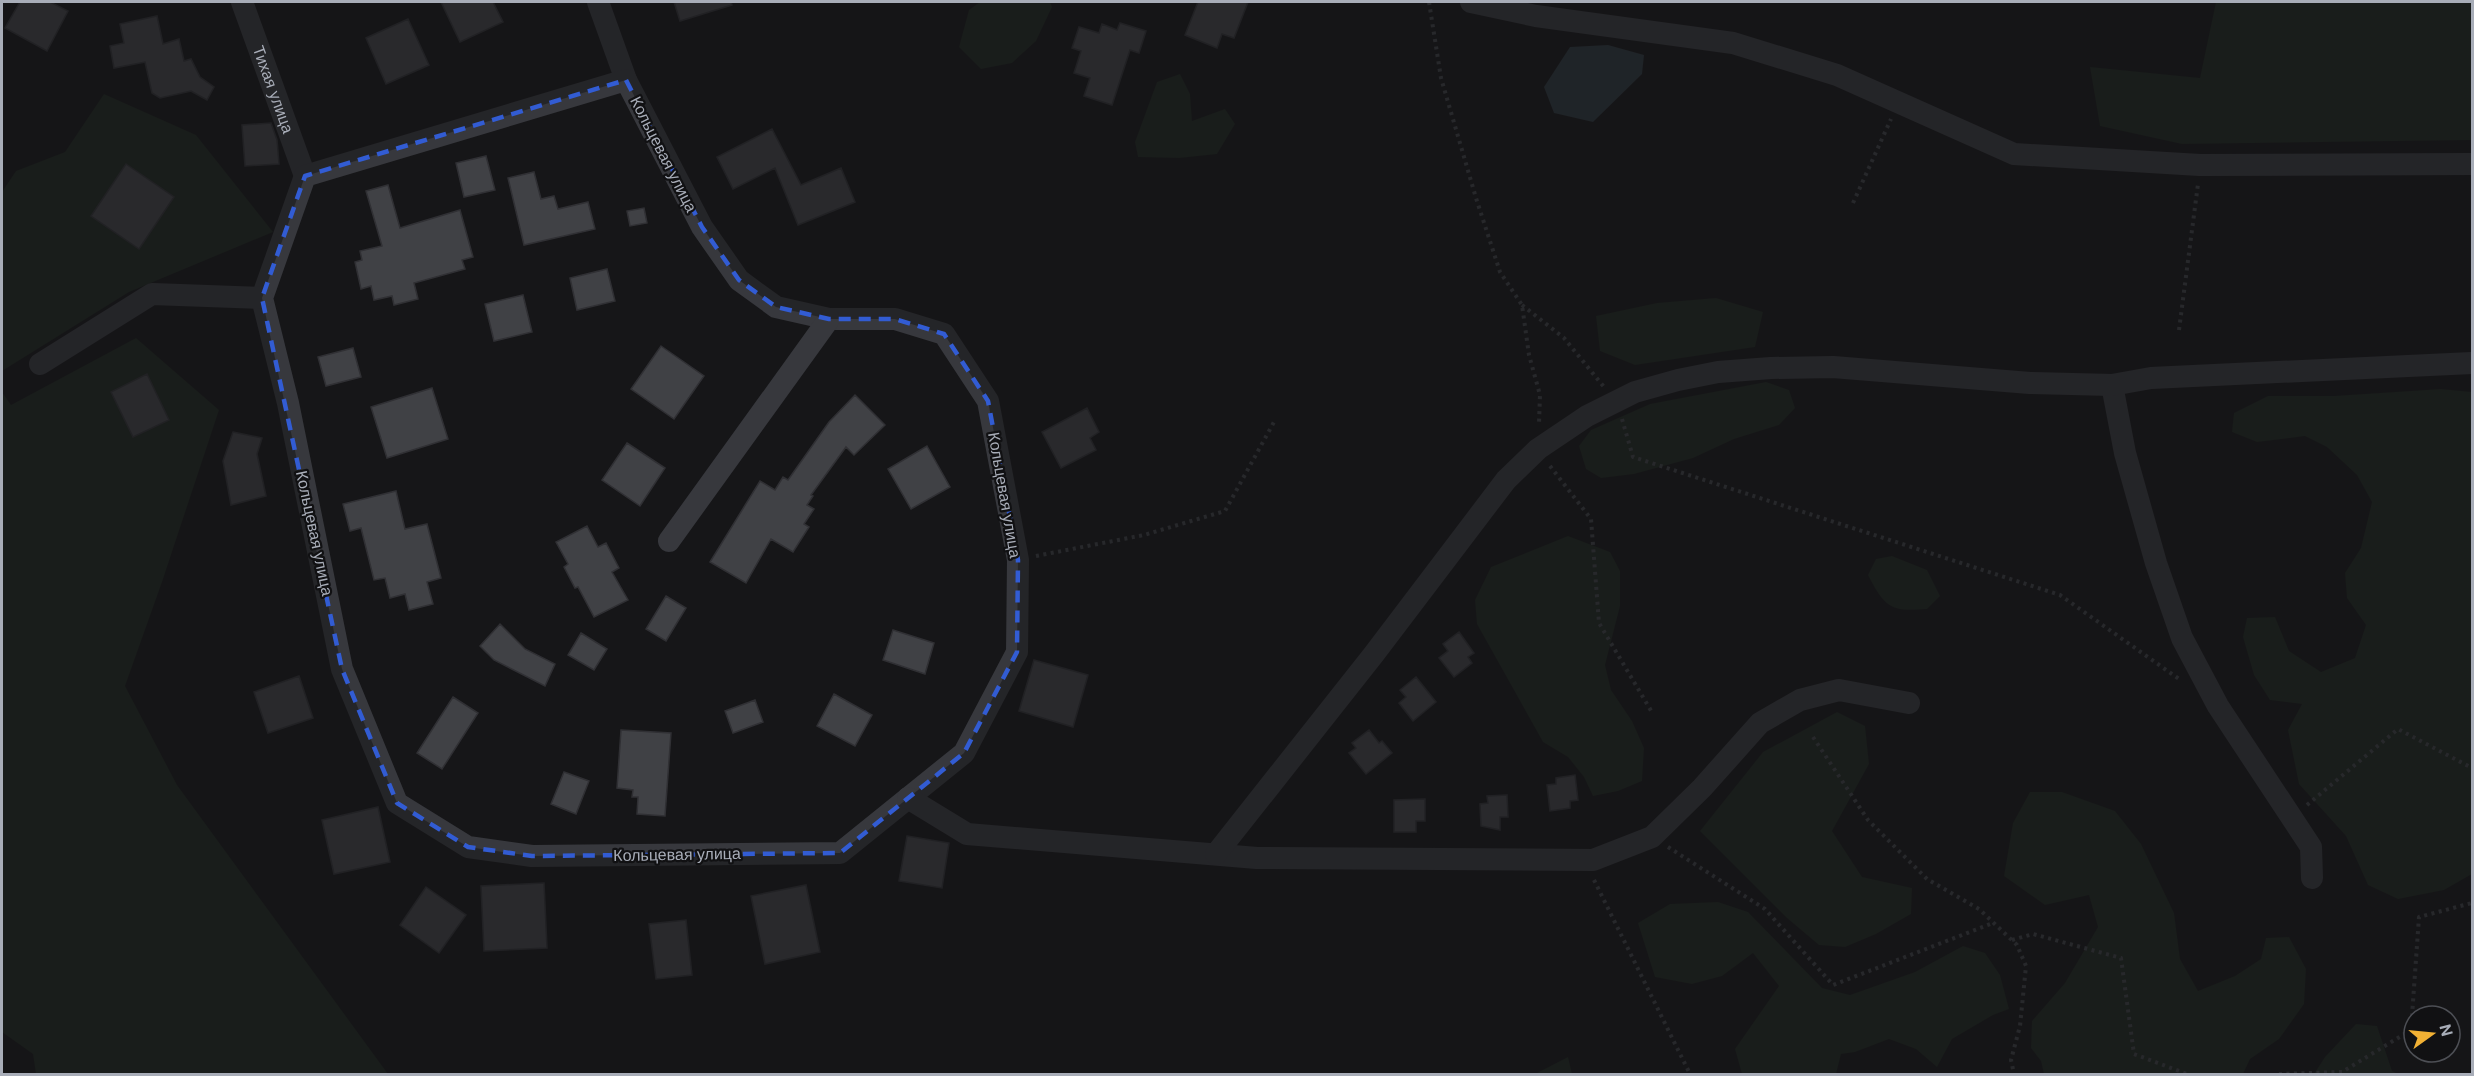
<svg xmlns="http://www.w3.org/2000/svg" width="2474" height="1076" viewBox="0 0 2474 1076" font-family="'DM Sans',sans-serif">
  <rect width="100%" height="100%" fill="#161618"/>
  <path fill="#1e261f" d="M980,2H1050L1052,7L1036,41L1012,63L981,69L959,47L969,10Z
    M2216,2H2472V140L2182,144L2100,126L2090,67L2200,78Z
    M1180,74L1190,94L1192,121L1225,109L1235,124L1217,154L1179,158L1138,157L1135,142L1157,82Z
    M104,94L196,135L273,232L129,292L2,371V192L16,171L65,152Z
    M1716,298L1763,312L1755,347L1635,365L1600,351L1596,316L1657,303Z
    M136,338L219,410L162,582L125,686L177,785L388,1074H36L33,1054L2,1032V392L11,405Z
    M1766,382L1789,390L1795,408L1779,425L1734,439L1693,458L1634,474L1601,478L1586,469L1579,446L1591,430L1650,404Z
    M2441,389L2472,392V874L2444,890L2398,899L2368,885L2346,836L2299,784L2288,730L2302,704L2270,700L2254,675L2243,637L2247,618L2275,617L2289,651L2321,672L2355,658L2366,625L2347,598L2345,573L2361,548L2372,502L2357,475L2327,447L2305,436L2257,442L2232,432L2234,413L2268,396H2334Z
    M1568,536L1610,552L1620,571V606L1605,665L1611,690L1632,721L1644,748L1642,781L1618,791L1593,796L1584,777L1568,757L1543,742L1477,624L1475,600L1491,567Z
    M1892,556L1927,570L1940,596L1927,609C1891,612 1885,608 1868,575L1876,559Z
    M1837,712L1865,726L1869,764L1832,831L1862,877L1912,888L1911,914L1876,934L1845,947L1819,945L1787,918L1700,831L1763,752Z
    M2030,792H2062L2115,811L2141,844L2174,913L2180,959L2198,991L2235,976L2261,959L2266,938L2289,937L2306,969L2304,1004L2279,1039L2250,1059L2243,1074H2044L2041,1061L2031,1048L2032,1021L2065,983L2098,927L2089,895L2045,905L2004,876L2013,823Z
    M1718,902L1748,912L1822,988L1850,995L1915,972L1963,946L1985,953L2000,975L2009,1009L1993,1015L1952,1039L1937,1067L1916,1049L1889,1039L1855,1052L1841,1054L1836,1074H1742L1735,1049L1779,986L1753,953L1722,976L1692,984L1655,977L1638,923L1670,904Z
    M2356,1024L2377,1026L2392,1071L2398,1074H2314L2325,1057Z
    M1568,1057L1572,1074H1535Z"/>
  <path fill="#2c353c" d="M1608,45L1644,55L1642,74L1593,122L1554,113L1544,87L1570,47Z"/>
  <path fill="#404145" stroke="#303034" stroke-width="1.5" d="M20,2H50L68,11L47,51L5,28Z
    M441,2H493L503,22L460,42Z
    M674,2H731L732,5L680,21Z
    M1198,2H1248L1234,38L1222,34L1217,48L1185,35Z
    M157,16L163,44L179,39L184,61L191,59L200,77L214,87L207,100L191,91L160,98L152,93L145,62L114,68L110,46L124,43L120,24Z
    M408,19L429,65L386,84L366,38Z
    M1120,23L1146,31L1139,53L1130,50L1112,105L1084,96L1090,78L1074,73L1081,51L1072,48L1079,27L1099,33L1102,24L1117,30Z
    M271,123L277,140L279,164L245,166L242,125Z
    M772,129L801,185L841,168L855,202L798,225L775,168L733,189L717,157Z
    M486,156L495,190L464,197L456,163Z
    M126,164L174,197L139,249L91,216Z
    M534,172L541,199L554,196L558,209L588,202L595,229L524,245L508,178Z
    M388,185L400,228L460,210L473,257L462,260L465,269L414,283L418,299L394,305L392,296L374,300L371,286L361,289L355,262L362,260L360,251L382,246L366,191Z
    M644,208L647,223L630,226L627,211Z
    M607,269L615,301L577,310L570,278Z
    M523,295L532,332L494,341L485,304Z
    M661,346L704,376L674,419L631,389Z
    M353,348L361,377L326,386L318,357Z
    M147,374L169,420L133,437L111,392Z
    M432,388L448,439L387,458L371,407Z
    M855,395L885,425L854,455L846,447L811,495L813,496L807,505L814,509L804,524L809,527L793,552L771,539L746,583L710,562L760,481L775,490L783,477L788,480L829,422Z
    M1087,408L1099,432L1090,438L1096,450L1061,468L1042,432Z
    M233,432L262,438L257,454L266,496L231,505L223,461Z
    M627,443L665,468L640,506L602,480Z
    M927,446L950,487L911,509L888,469Z
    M396,491L405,529L427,524L441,578L427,582L433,604L409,610L405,594L390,598L385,578L374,580L361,528L350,531L343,504Z
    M587,526L598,547L606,543L619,568L612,572L628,600L594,617L578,587L575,588L564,567L568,564L556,542Z
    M666,596L686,608L666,641L646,629Z
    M500,624L525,649L555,664L545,686L494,660L480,646Z
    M893,630L934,643L925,674L883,660Z
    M1459,632L1474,653L1468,657L1472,663L1454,677L1439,658L1448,651L1443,644Z
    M581,633L607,649L594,670L568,655Z
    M1034,660L1088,675L1073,727L1019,711Z
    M299,676L313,718L268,733L254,692Z
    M1416,677L1436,702L1413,721L1399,703L1406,697L1400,690Z
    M834,694L872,715L855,746L817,726Z
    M453,697L478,713L442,769L417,753Z
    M755,700L763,722L733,733L725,711Z
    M621,730L671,733L665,816L637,814L638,797H632L633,790L617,788Z
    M1369,730L1379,743L1382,741L1392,753L1366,774L1349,753L1356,748L1352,743Z
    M564,772L589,781L576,814L551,804Z
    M1575,775L1578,800L1570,801V808L1550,811L1547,785L1556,784V778Z
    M1507,795L1508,817H1500V830L1481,826L1480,804L1488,803L1487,796Z
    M1425,799V821H1416V832H1394V800Z
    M378,807L390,862L334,874L322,820Z
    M907,836L949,843L942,888L899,881Z
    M544,883L547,948L484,951L481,886Z
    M806,885L820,952L765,964L751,896Z
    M426,887L466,915L439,953L400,925Z
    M686,920L692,975L656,979L649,924Z"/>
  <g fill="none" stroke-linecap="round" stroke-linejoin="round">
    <path stroke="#3d3f44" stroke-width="4" stroke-dasharray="3 4.5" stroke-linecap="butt" d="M1429,2L1441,78L1476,198L1500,272L1522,305L1529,355L1540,395L1539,423
      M1853,203L1891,119
      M1522,305L1564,338L1604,387
      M2179,330L2198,184
      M1622,419L1633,457L2060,595L2179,679
      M1550,466L1591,519L1599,623L1653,714
      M1036,556L1144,535L1225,511L1274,422
      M1813,737L1868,820L1927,879L1979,909L2017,945L2026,966L2020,1026L2011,1060L2014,1074
      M2307,805L2398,729L2472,768
      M1668,847L1765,909L1833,985L1993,923
      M1594,880L1690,1074
      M2012,940L2033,934L2121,958L2134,1054L2187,1074
      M2279,1074L2342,1072L2411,1030L2419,917L2472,903"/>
    <g stroke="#37383d" stroke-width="22">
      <path id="s1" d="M242,2L305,176"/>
      <path d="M598,2L626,80"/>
      <path d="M1471,2L1536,16L1733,43L1837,75L2014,154L2200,165L2472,164"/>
      <path d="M626,80L702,227L739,280L776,307L829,319H895L944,334L988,401L1018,560L1017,652L964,753L840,853L532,856L468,847L397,803L342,669L288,403L262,298L305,176Z"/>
      <path d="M40,364L152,294L262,298"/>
      <path d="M2112,385L2125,453L2156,563L2182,638L2218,706L2311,847L2312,878"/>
      <path d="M669,541L829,319"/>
      <path d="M908,798L967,834L1257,858L1593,860L1652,837L1702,788L1760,723L1800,700L1839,690L1909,703"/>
      <path d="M1216,854L1374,654L1506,480L1538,449L1587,416L1635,392L1678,380L1718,372L1771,368L1833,367L2030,383L2112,385L2151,378L2472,363"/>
    </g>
  </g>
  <path d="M0 0H2474V1076H0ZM626,80L702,227L739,280L776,307L829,319H895L944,334L988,401L1018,560L1017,652L964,753L840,853L532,856L468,847L397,803L342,669L262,298L305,176Z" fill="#161618" fill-opacity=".55" fill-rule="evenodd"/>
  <path fill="none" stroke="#325cd3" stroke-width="4.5" stroke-dasharray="12 8" stroke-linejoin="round" d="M626,80L702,227L739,280L776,307L829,319H895L944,334L988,401L1018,560L1017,652L964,753L840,853L532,856L468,847L397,803L342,669L262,298L305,176Z"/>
  <g text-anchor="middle" stroke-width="4.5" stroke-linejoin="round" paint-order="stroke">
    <g font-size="16" fill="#a8adb8" stroke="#111113">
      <text dy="6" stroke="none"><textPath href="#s1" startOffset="93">Тихая улица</textPath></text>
      <text transform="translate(664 154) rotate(63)" y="6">Кольцевая улица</text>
      <text transform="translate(1005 495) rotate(80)" y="6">Кольцевая улица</text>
      <text transform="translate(315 533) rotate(78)" y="6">Кольцевая улица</text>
      <text transform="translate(677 854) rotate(-1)" y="6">Кольцевая улица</text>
    </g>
  </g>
  <rect width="2474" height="1076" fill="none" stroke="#a8adb8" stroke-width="6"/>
  <g transform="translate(2432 1034) rotate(75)"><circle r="28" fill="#111113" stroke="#4d4f55" stroke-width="1.5"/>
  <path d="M0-4.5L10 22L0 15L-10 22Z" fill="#f2b134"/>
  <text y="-9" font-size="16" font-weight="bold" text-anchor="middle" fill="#a8adb8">N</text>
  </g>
</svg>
